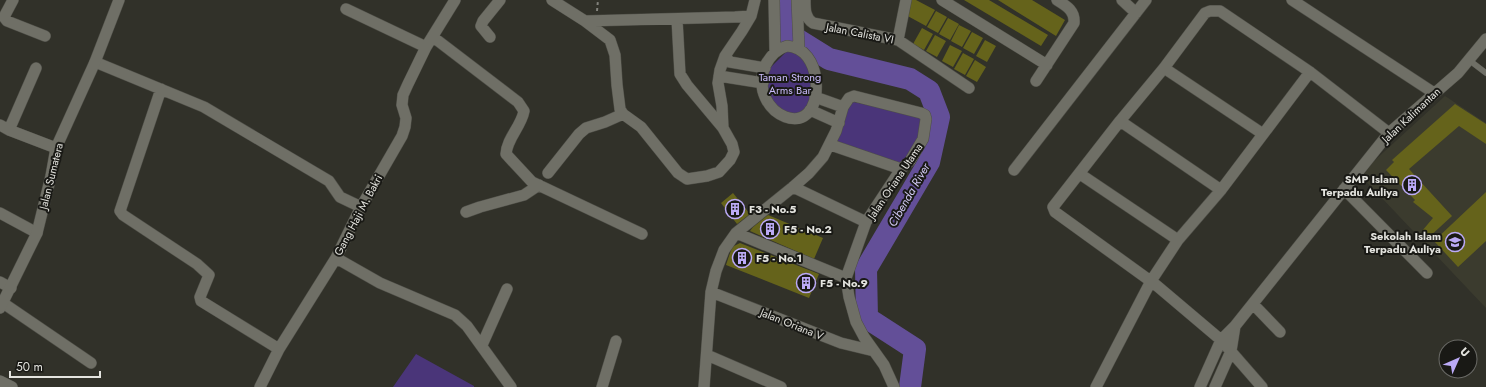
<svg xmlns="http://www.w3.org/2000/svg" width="1486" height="387" viewBox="0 0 1486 387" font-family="Jost,sans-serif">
  <rect width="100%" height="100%" fill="#313129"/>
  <path fill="#3b3b2e" d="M1445,96L1486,123V308L1362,177L1373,162Z"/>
  <path fill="#4a3579" d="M791,47L807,57L815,97L795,119L775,111L763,75Z
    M850,101L923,117L921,139L900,167L833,143Z
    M416,354L474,386V387H393Z"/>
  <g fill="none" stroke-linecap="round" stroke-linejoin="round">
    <path stroke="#634f98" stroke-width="22" d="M783,0L784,31L829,59L910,79L929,91L939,117L929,162L866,269L867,318L915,349L910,387"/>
  </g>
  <path fill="#65631b" d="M911,0H916L935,10L926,26L904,14Z
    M964,0H989L1048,35L1041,46Z
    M998,0H1032L1065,20L1056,36Z
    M936,11L947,17L938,33L927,27Z
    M948,18L959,24L950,40L939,34Z
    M959,25L971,31L962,47L951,41Z
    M922,28L933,34L924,50L913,44Z
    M972,32L983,38L974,54L963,48Z
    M935,35L946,41L937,57L926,51Z
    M985,40L996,46L987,62L976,56Z
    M950,45L962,51L953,67L942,61Z
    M963,53L974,59L965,75L954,69Z
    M975,60L986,67L977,82L966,76Z
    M1455,104L1486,124V144L1459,126L1409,169L1452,216L1428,238L1422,231L1433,218L1413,202L1415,200L1386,170L1394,162L1392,160Z
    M1486,192V241L1458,267L1434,241Z
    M733,193L750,214L737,224L721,203Z
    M768,215L823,238L814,259L750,231L753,227Z
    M740,243L819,274L809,298L726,265L732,247Z"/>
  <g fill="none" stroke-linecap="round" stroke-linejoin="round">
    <defs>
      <path id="service" d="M1469,60L1486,73"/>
      <path id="minor" d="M13,0L4,17L7,21L45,36
        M552,0L585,21L610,40L615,55L617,85L620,109L623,114L641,127L678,173L687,179L707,176L719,172L730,160L734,152L732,144L723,128L722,106L718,83L720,70L725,56L742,31L751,16L755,0
        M774,0L775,51
        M797,0L799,48
        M805,0C805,9 805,18 813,23L898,40L969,88
        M942,0L1047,65
        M1122,0L1136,13
        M1292,0L1434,93
        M346,9L426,47
        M677,19L680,74L687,85L723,128
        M585,21L735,17L751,16
        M433,37L518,102L524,111C521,127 507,138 506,154L532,182L642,234
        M490,37L481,26L483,21L500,0
        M898,40L906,0
        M787,46C805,47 814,63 816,80C821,148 746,115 765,66C770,56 776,49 787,46Z
        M725,56L730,62L765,68
        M95,62L204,107L329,181L340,197L361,207
        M1164,68L1263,134
        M719,76L763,83
        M1036,81L1074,23C1075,11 1067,6 1057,0
        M161,89L120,211L123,215L197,264L209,275L200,297L201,301L279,349
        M815,97L843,107
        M810,110L839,123
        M1120,121L1221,190
        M0,125L9,130L56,148
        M9,130L36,68
        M831,145L901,169
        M1014,170L1146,0
        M548,173L579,134L586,128L605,122L623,114
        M1080,174L1178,240
        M793,187L866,222
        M1344,189L1427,273
        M466,212L480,207L524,195L539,185
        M0,213L37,233
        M736,233L846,278
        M336,258L380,283L455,315L467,326L511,387
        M0,282L11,288
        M711,292L841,343L874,351
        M3,303L91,363
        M1253,304L1280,332
        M482,345L507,289
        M707,355L781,387
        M0,381L12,387
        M260,387L279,349L336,258L361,207L402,136L405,127L406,118L402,105L403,95L408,84L426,47L455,0
        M602,387L616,341
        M704,387L711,292L716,271L724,250L736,233L793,187L809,173L823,157L836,131L843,107L849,98L854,96L921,113L925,115L926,119L923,139L910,161L901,169L866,222L846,278L849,297L856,322L864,337L884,365L894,387
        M1096,387L1151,281L1178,240L1221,190L1310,72
        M1200,387L1221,340L1235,326L1389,133L1458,73L1486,39
        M1215,387L1231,351L1235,326
        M1262,387L1221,340L1156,285L1055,212L1053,207L1120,121L1164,68L1205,13L1210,11H1220L1310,72L1389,133"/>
      <path id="tertiary" d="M0,308L37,233L51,176L56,148L95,62L119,0"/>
    </defs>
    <use href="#service" stroke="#4e4e47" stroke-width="6"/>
    <use href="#minor" stroke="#4e4e47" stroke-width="12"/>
    <use href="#tertiary" stroke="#4e4e47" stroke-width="12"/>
    <path stroke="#82827c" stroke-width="2" stroke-dasharray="3 3" stroke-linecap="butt" d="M597,11L598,0"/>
    <use href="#service" stroke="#6f6f66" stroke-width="5.5"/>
    <use href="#minor" stroke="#6f6f66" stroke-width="11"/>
    <use href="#tertiary" stroke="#6f6f66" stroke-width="11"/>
  </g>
  <defs>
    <symbol id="building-ring" viewBox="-11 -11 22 22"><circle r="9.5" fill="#191915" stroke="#bbaaf6" stroke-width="1.5"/><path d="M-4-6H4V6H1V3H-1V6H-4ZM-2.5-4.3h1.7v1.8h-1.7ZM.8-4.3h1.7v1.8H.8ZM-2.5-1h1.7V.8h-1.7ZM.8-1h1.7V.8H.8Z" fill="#bbaaf6"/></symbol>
    <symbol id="school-ring" viewBox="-11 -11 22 22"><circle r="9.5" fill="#191915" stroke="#bbaaf6" stroke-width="1.5"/><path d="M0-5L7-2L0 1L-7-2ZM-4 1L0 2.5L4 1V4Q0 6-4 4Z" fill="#bbaaf6"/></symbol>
  </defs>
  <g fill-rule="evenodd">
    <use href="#building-ring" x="1401" y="174" width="22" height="22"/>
    <use href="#building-ring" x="724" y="198" width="22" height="22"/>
    <use href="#building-ring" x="759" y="218" width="22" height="22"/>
    <use href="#school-ring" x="1444" y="231" width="22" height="22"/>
    <use href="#building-ring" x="731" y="247" width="22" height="22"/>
    <use href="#building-ring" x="795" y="272" width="22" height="22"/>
  </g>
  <g text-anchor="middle" stroke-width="4" stroke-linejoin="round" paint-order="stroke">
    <g font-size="11" fill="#e4e4df" stroke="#191915">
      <text transform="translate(860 33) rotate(11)" y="4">Jalan Calista VI</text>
      <text transform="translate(1411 115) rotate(-43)" y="4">Jalan Kalimantan</text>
      <text transform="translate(51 176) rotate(-76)" y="4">Jalan Sumatera</text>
      <text transform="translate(895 181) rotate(-56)" y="4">Jalan Oriana Utama</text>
      <text transform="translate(358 215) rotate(-62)" y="4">Gang Haji M. Bakri</text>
      <text transform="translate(792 324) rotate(22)" y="4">Jalan Oriana V</text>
    </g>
    <g font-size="11" fill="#c9bbf9" stroke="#191915">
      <text x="790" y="81">Taman Strong<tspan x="790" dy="13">Arms Bar</tspan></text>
    </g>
    <g font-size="11" font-weight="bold" fill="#e4e4df" stroke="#191915" text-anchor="start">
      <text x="1398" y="183" text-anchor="end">SMP Islam<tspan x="1398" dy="13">Terpadu Auliya</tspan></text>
      <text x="749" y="213">F3 - No.5</text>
      <text x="784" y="233">F5 - No.2</text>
      <text x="1441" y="240" text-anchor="end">Sekolah Islam<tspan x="1441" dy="13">Terpadu Auliya</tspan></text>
      <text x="756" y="262">F5 - No.1</text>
      <text x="820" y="287">F5 - No.9</text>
    </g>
    <g font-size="12" font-style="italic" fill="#d2caf4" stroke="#191915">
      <text transform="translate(909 195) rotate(-60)" y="4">Cibenda River</text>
    </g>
  </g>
  <g transform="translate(1458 359) rotate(45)"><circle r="19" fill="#191915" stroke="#6a6a66"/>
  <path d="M0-3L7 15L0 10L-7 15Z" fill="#bbaaf6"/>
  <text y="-6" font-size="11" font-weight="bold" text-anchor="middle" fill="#e4e4df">U</text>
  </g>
  <path d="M10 371v6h90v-6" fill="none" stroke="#e4e4df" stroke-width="2"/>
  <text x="16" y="371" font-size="12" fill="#e4e4df" stroke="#191915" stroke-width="3" paint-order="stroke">50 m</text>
</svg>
